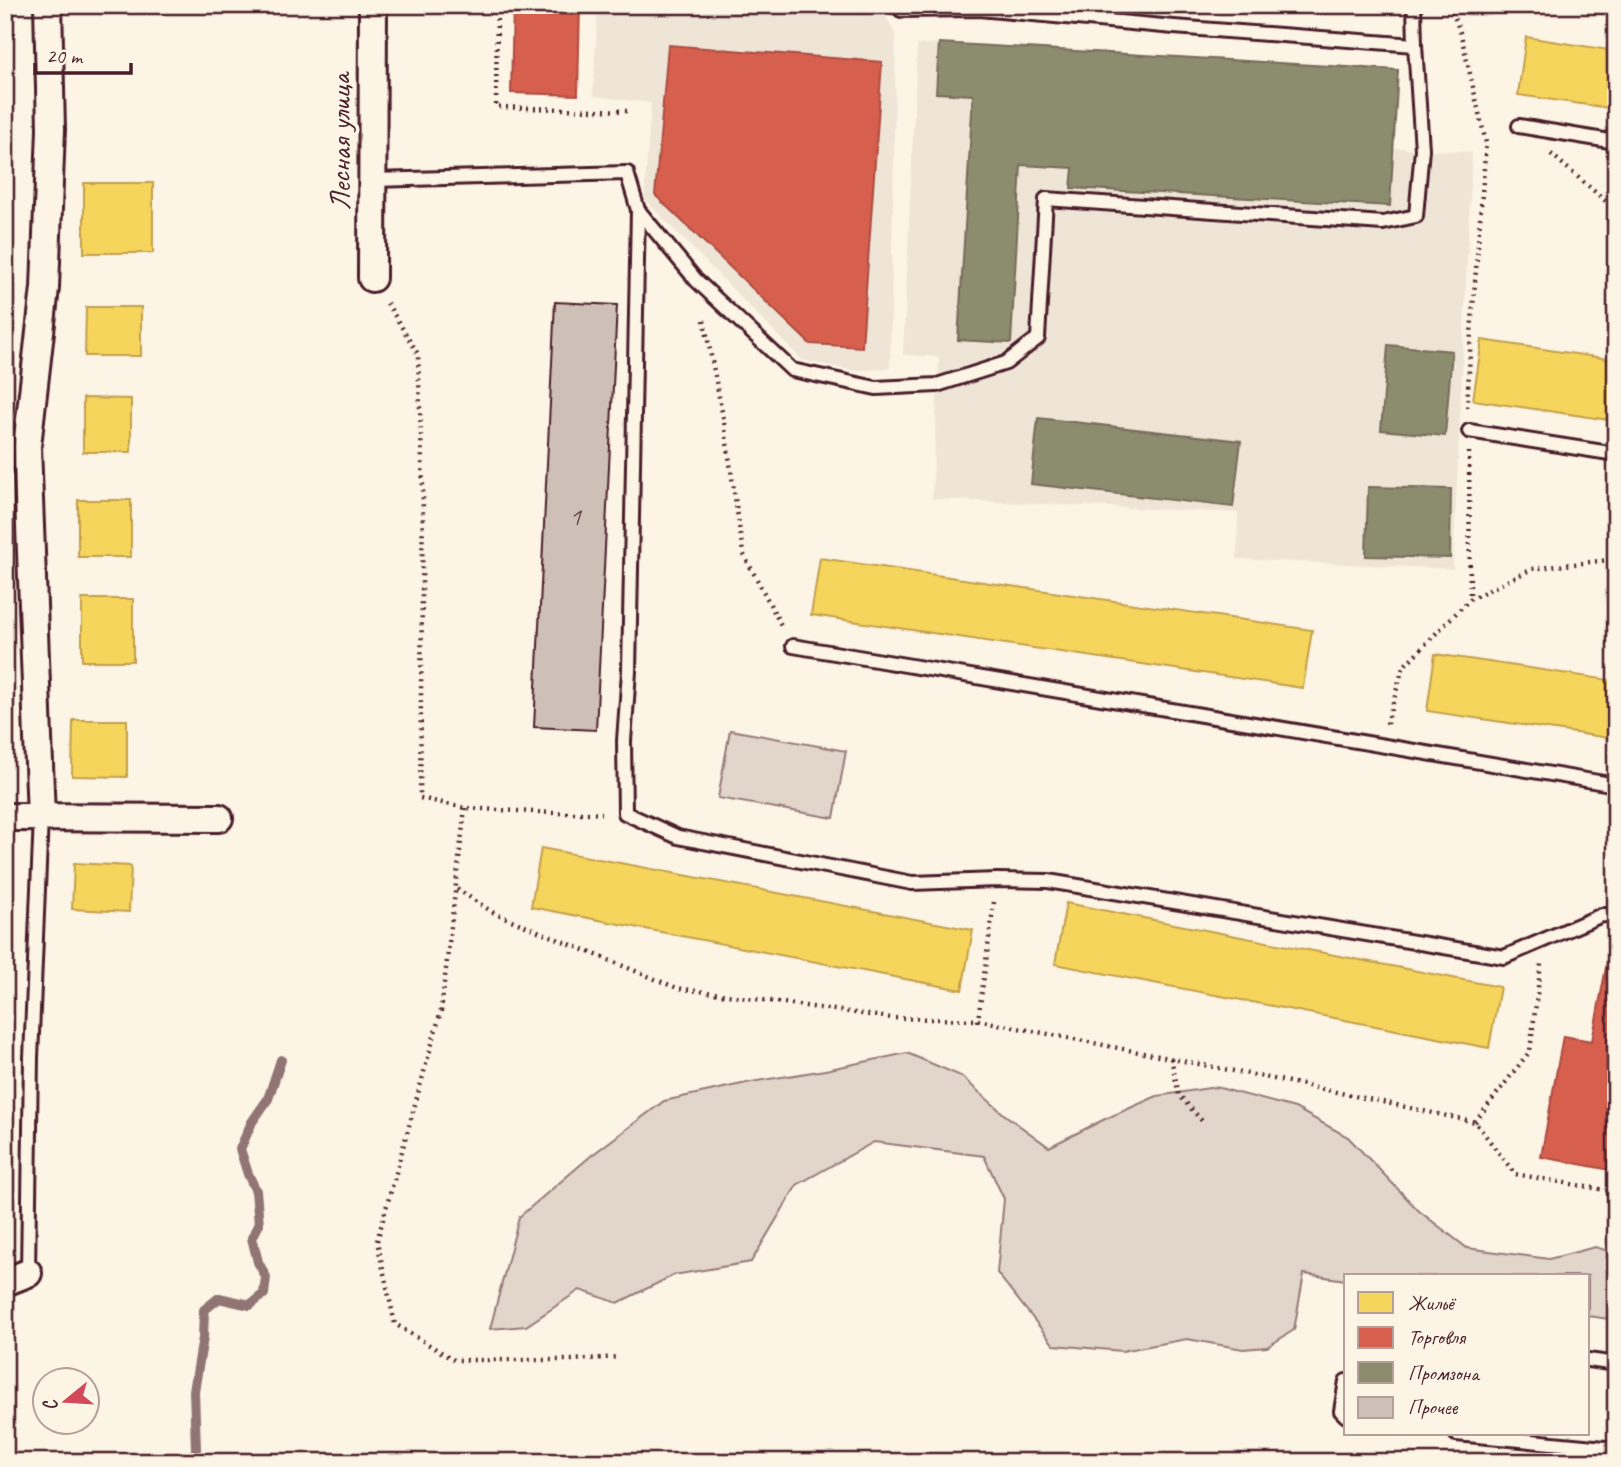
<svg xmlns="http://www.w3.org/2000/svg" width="1621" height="1467" viewBox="0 0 1621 1467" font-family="Caveat,sans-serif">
  <rect width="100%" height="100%" fill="#fcf5e5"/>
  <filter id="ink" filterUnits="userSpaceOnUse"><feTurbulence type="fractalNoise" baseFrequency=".0143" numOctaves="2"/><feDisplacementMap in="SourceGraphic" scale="14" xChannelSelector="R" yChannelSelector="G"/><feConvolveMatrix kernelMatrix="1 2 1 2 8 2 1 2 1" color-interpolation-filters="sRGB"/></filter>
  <g filter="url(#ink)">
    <path fill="#eee5d7" d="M598,5H882V9L896,36L890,368L854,371L802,360L644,199L651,103L593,96Z
      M939,43L1398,70L1393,148L1472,152L1453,569L1237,559L1238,513L932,499L939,357L903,355L917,45Z"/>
    <path fill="#e2d5ca" stroke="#967a7a" stroke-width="2" d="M730,730L846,751L834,818L718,798Z
      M907,1053L961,1076L1005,1115L1049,1147L1103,1120L1157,1096L1216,1087L1295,1108L1348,1137L1419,1211L1467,1248L1549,1259L1595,1247L1616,1253V1320L1588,1316V1276H1346V1280L1304,1274L1294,1330L1267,1347L1243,1349L1187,1339L1122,1351L1054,1345L997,1273L1004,1199L984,1156L874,1142L797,1185L751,1262L674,1275L618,1303L580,1290L526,1326L490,1329L519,1217L592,1155L664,1101L751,1082L825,1070Z"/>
    <path fill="#f6d55c" stroke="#c29e4d" stroke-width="2" d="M1526,37L1616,51V109L1518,95Z
      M84,183H153V253H84Z
      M86,307H141V356H85Z
      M1482,340L1616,360V421L1473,400Z
      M83,398L131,399V452H83Z
      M78,500H131V557H78Z
      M820,558L1312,630L1303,688L811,615Z
      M82,599H133V661H82Z
      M1435,654L1616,681V739L1427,711Z
      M73,720H127V777L72,776Z
      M541,848L973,930L962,990L531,907Z
      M74,863L131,866L129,912L72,909Z
      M1066,903L1500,987L1489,1048L1055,964Z"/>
    <path fill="#d6604d" stroke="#ac4c43" stroke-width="2" d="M513,5H580L578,95L511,93Z
      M676,5H869V13Z
      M668,45L882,62L862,347L810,344L655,195Z
      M1608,957L1616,958V1171L1541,1157L1563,1036L1592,1041Z"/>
    <path fill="#8c8c6e" stroke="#786b5a" stroke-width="2" d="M939,43L1398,70L1390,206L1071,188L1073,168L1021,165L1011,343L958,340L973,95L936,93Z
      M1388,345L1452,351L1445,436L1381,430Z
      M1038,418L1241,441L1233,507L1031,484Z
      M1368,487L1451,489L1450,558L1366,556Z"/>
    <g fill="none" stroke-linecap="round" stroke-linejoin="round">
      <path stroke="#917474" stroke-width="10" d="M193,1462L196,1449L194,1391L203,1338L204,1310L219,1298L250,1305L264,1294L266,1277L258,1262L252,1238L259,1224L256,1191L248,1174L240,1149L252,1122L268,1099L281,1060"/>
    </g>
    <path fill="#cfc0b7" stroke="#4a1f2b" stroke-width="2" d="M555,302L617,305L596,730L534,727Z"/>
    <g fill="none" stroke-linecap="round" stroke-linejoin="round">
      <defs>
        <path id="lane" d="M901,10L979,9L1174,27L1415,45L1414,5
          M1519,126L1616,142
          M373,180L627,173L638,210L629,671L624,741L625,813L678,837L912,883L997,880L1048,881L1504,957L1602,915L1616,916
          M638,210L696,280L792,370L876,388L937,385L1006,363L1038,338L1046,199L1383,223L1416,216L1422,149L1415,45
          M1469,431L1616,454
          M793,646L1616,785
          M28,1273L31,1058L41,817
          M1588,1360L1616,1364
          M1346,1381L1341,1411L1346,1416
          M1456,1434L1616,1449"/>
        <path id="street" d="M372,278L373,5
          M5,817L219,818
          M41,817L27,446L45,288L51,129L48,5
          M5,1282L28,1273"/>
      </defs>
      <use href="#lane" stroke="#4a1f2b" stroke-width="18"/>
      <use href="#street" stroke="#4a1f2b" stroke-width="32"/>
      <path stroke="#4a1f2b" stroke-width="4.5" stroke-dasharray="2 5" stroke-linecap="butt" d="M497,5L496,107L627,111
        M1450,5L1461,35L1486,143L1471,333L1467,408
        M1551,154L1616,210
        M387,303L418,354L423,488L420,798L465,808L552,813H602
        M704,320L724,422L743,553L782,627
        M1469,452L1470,599
        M1387,724L1403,667L1470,599L1532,569L1616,559
        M465,808L441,1011L377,1241L395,1324L454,1360H571L619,1357
        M457,889L494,913L677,988L891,1018L978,1020
        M994,902L978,1020L1299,1084L1475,1122L1515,1174L1616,1192
        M1171,1058L1179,1095L1203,1122
        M1475,1122L1530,1051L1541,964"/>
      <use href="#lane" stroke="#fcf5e5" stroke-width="12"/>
      <use href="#street" stroke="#fcf5e5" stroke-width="26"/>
    </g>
  </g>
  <g text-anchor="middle" stroke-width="7" stroke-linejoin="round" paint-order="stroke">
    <g font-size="26" fill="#6b474e">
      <text x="575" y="525">1</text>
    </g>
    <g font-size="30" fill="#4a1f2b" stroke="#fcf5e5">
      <text transform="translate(340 142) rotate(-90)" y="10">Лесная улица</text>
    </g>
  </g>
  <rect width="1621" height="1467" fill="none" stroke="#fcf5e5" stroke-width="28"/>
  <rect x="14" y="14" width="1593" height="1439" fill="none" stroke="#4a1f2b" stroke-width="2.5" filter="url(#ink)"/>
  <rect x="1344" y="1274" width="245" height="161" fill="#fcf5e5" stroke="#b59f9b" stroke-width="2"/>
  <rect x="1358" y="1292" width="35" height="21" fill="#f6d55c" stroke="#b59f9b" stroke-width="2"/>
  <text x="1408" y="1310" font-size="21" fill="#4a1f2b">Жильё</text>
  <rect x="1358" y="1327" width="35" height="21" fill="#d6604d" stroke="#b59f9b" stroke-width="2"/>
  <text x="1408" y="1344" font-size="21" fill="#4a1f2b">Торговля</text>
  <rect x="1358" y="1362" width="35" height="21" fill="#8c8c6e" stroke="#b59f9b" stroke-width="2"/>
  <text x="1408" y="1380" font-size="21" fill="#4a1f2b">Промзона</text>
  <rect x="1358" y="1397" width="35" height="21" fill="#cfc0b7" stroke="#b59f9b" stroke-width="2"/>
  <text x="1408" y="1414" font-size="21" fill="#4a1f2b">Прочее</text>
  <g transform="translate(66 1401) rotate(252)"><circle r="33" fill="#fcf5e5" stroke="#b59f9b" stroke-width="2"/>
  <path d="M0-5L12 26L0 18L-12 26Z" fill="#d1495b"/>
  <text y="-10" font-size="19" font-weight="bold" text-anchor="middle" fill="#4a1f2b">С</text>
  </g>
  <path d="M35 63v10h96v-10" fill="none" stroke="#4a1f2b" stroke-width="3.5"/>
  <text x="46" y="63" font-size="21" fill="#4a1f2b" stroke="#fcf5e5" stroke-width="5" paint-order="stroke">20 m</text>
</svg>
